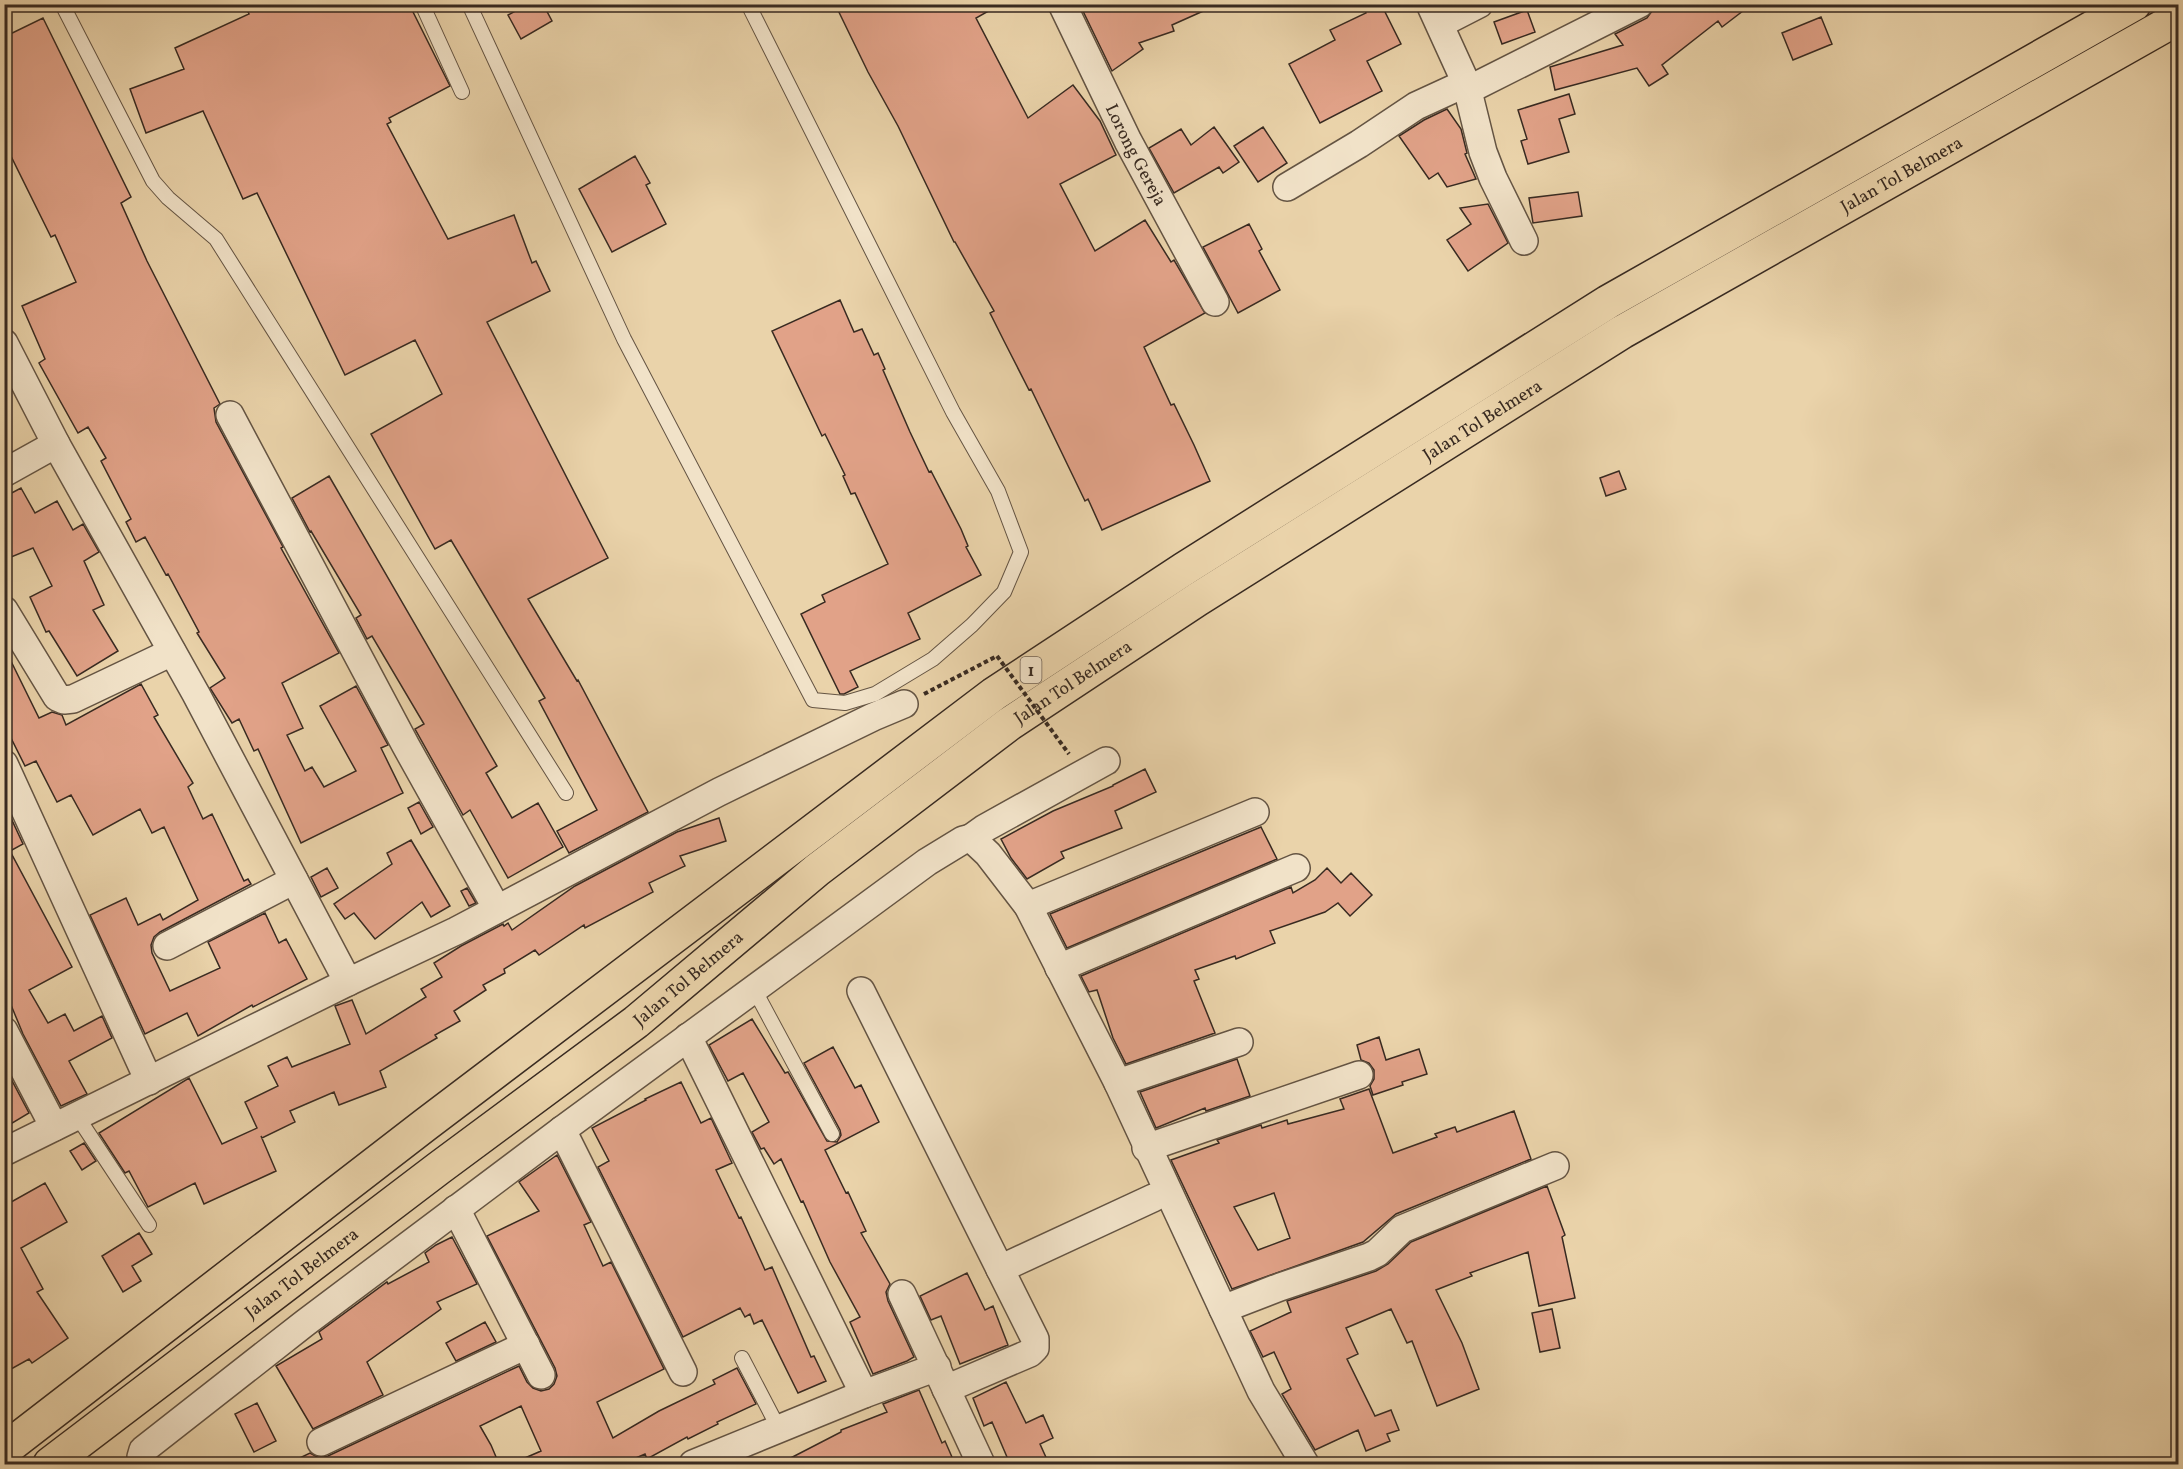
<svg xmlns="http://www.w3.org/2000/svg" width="2183" height="1469" viewBox="0 0 2183 1469" font-family="Vollkorn,serif">
  <rect width="100%" height="100%" fill="#ead3aa"/>
  <filter id="stains"><feTurbulence type="fractalNoise" baseFrequency=".00333" numOctaves="4"/><feColorMatrix values="0 0 0 0 .2 0 0 0 0 .09 0 0 0 0 .02 0 0 0 .5 -.17"/></filter>
  <radialGradient id="worn" r=".72"><stop offset=".6" stop-color="#630" stop-opacity="0"/><stop offset="1" stop-color="#630" stop-opacity=".3"/></radialGradient>
  <path fill="#e1a288" stroke="#382a21" stroke-width="1.5" fill-rule="evenodd" d="M244,4H409L450,86L389,118L391,122L387,124L448,239L514,215L532,263L536,261L550,291L487,322L608,558L528,599L577,681L578,680L648,812L569,853L557,831L597,810L539,701L545,698L451,540L435,549L371,434L442,394L415,340L345,375L257,193L243,199L203,111L146,133L130,89L184,69L175,48L249,14Z
    M528,4H543L552,21L521,39L508,15Z
    M835,4H1001L976,18L1028,118L1073,85L1100,121L1116,155L1060,184L1095,251L1145,220L1171,262L1174,260L1205,313L1144,347L1171,405L1174,404L1194,445L1210,481L1102,530L1088,499L1085,501L1031,389L1029,390L1004,341L990,313L994,311L955,242H954L898,126L868,72Z
    M1086,4H1219L1172,25L1174,31L1139,43L1143,49L1112,71L1081,7Z
    M1362,4H1381L1401,44L1367,61L1382,91L1320,123L1289,64L1335,40L1330,30L1366,13Z
    M1657,4H1752L1722,27L1718,21L1662,65L1668,74L1649,86L1637,68L1555,90L1550,67L1623,45L1615,34L1647,18Z
    M1527,10L1535,32L1502,44L1494,22Z
    M1821,17L1832,44L1793,60L1782,33Z
    M43,18L131,197L121,203L147,261L220,404L214,408L216,422L283,547L281,548L339,653L282,683L303,728L287,735L305,771L312,767L324,787L356,771L320,706L356,686L388,745L381,748L403,793L301,843L258,749L254,751L239,719L232,723L210,688L225,678L197,633L199,632L168,574L166,575L145,537L136,542L126,522L131,519L101,461L106,458L88,427L78,433L39,363L45,359L22,306L76,282L55,235L51,237L4,142V37Z
    M1569,94L1575,114L1559,119L1569,152L1528,164L1521,141L1527,139L1518,110Z
    M1447,109L1461,129L1467,153L1465,154L1476,179L1447,187L1438,173L1429,179L1399,136L1424,120Z
    M1214,127L1239,162L1223,173L1219,167L1174,193L1149,148L1181,129L1191,145Z
    M1263,127L1287,163L1258,182L1234,146Z
    M635,156L650,183L646,185L666,224L612,252L579,189Z
    M1578,192L1582,216L1533,223L1529,198Z
    M1488,204L1508,243L1468,271L1447,240L1471,224L1460,208Z
    M1249,224L1262,249L1259,251L1280,290L1238,313L1203,247Z
    M840,300L854,332L862,329L874,355L878,353L885,369L883,370L910,432L929,472L931,471L961,529L968,546L966,547L981,575L908,613L920,639L850,671L858,687L844,694H840L801,614L825,602L822,595L888,564L855,493L851,494L843,476L845,475L825,434L822,436L772,331Z
    M1619,471L1626,489L1606,496L1600,478Z
    M329,476L497,766L486,773L512,818L538,803L563,847L508,878L470,810L463,815L415,729L424,724L372,636L367,639L356,618L361,615L311,531L310,532L292,498Z
    M21,488L35,513L57,501L73,530L83,524L99,552L84,561L104,605L93,610L118,651L77,676L49,631L46,632L30,597L52,586L33,548L4,560V497Z
    M4,647L39,718L52,712L62,715L66,725L141,684L158,715L154,717L193,783L188,787L203,819L212,814L244,881L248,879L251,884L160,932L154,937L151,945L152,953L170,991L220,968L208,942L265,913L279,943L286,939L307,979L253,1007L252,1005L198,1036L187,1013L145,1034L90,915L126,898L138,925L160,914L163,920L198,900L164,827L152,833L140,809L93,835L71,795L57,802L36,761L25,766L4,724Z
    M1145,769L1156,792L1115,811L1122,828L1061,852L1064,858L1027,879L1011,858L1001,839L1053,811L1113,786V785Z
    M419,802L433,827L421,834L408,808Z
    M4,803L23,844L10,851L72,967L29,990L48,1023L65,1014L74,1031L102,1016L112,1038L69,1061L87,1094L61,1106L23,1034L11,1005L4,1009Z
    M719,818L726,841L680,856L685,866L649,883L653,892L585,928L584,925L539,955L535,950L504,969L505,973L483,985L486,990L454,1011L460,1021L435,1035L437,1038L380,1071L386,1087L339,1105L334,1092L290,1111L295,1122L262,1138L261,1136L276,1171L204,1204L195,1183L148,1207L129,1171L125,1173L99,1133L189,1078L222,1144L257,1128L245,1102L278,1086L268,1066L287,1057L292,1067L350,1044L335,1006L352,1000L366,1034L426,997L421,989L442,977L434,963L461,946L503,924L504,926L508,923L512,930L575,886L677,832Z
    M1261,827L1277,859L1067,948L1050,914Z
    M411,840L450,906L431,917L422,902L375,939L354,913L345,919L334,904L392,864L387,853Z
    M327,868L338,888L321,897L311,877Z
    M1327,868L1341,883L1351,873L1372,895L1350,916L1338,903L1325,912L1270,931L1275,943L1236,959L1235,956L1195,970L1199,979L1194,981L1215,1033L1126,1064L1113,1038L1097,990L1089,992L1081,976L1291,887L1293,893L1315,880Z
    M467,888L476,903L469,906L461,891Z
    M752,1019L785,1073L788,1072L827,1141L837,1142L841,1135L840,1130L804,1063L833,1047L855,1088L861,1085L879,1122L825,1150L846,1193L848,1192L866,1231L861,1233L890,1284L886,1292L888,1301L914,1357L907,1361L873,1374L850,1322L860,1317L830,1262L803,1201L801,1202L781,1159L774,1164L764,1148L761,1149L752,1132L769,1122L743,1073L728,1081L709,1045Z
    M1379,1037L1386,1060L1419,1049L1427,1074L1402,1082L1403,1085L1373,1095L1370,1086L1374,1079V1070L1369,1063L1361,1060L1357,1045Z
    M1237,1059L1250,1096L1206,1111L1205,1108L1156,1128L1140,1092Z
    M9,1075L29,1113L4,1128V1078Z
    M681,1082L701,1123L711,1118L732,1163L716,1170L739,1218L741,1217L765,1270L772,1267L811,1357L814,1356L826,1381L798,1393L762,1320L754,1324L750,1314L745,1317L740,1308L683,1337L598,1167L609,1161L592,1128L646,1100L645,1099Z
    M1369,1089L1393,1153L1437,1137L1435,1134L1455,1127L1457,1132L1514,1111L1531,1159L1396,1214L1363,1242L1232,1289L1171,1160L1219,1143L1217,1140L1261,1125L1262,1128L1287,1120L1288,1124L1344,1109L1340,1099ZM1274,1193L1290,1238L1258,1250L1234,1207Z
    M84,1143L96,1161L82,1170L70,1151Z
    M557,1155L591,1222L584,1225L603,1266L611,1262L664,1369L597,1402L613,1438L659,1411L715,1384L713,1380L737,1368L756,1404L717,1422L718,1424L688,1439L687,1437L647,1459L645,1454L622,1464H511L541,1451L521,1406L480,1426L491,1445L499,1464H287L310,1453L319,1458L328,1456L519,1366L527,1382L533,1388L541,1391L549,1389L554,1384L557,1376L555,1368L487,1236L539,1211L519,1182Z
    M45,1183L67,1222L21,1248L43,1289L37,1292L68,1338L32,1363L29,1359L4,1373V1206Z
    M1547,1186L1565,1235L1562,1237L1575,1298L1539,1306L1528,1252L1470,1273L1472,1276L1436,1290L1462,1343L1479,1389L1437,1406L1412,1341L1407,1343L1391,1309L1346,1328L1358,1354L1347,1359L1375,1416L1391,1410L1399,1430L1387,1434L1390,1441L1366,1451L1358,1430L1315,1450L1282,1394L1291,1389L1274,1352L1263,1357L1250,1331L1291,1312L1287,1301L1376,1271L1388,1264L1411,1242Z
    M139,1233L152,1254L132,1266L141,1281L123,1292L102,1256Z
    M452,1237L477,1284L437,1302L441,1309L367,1362L383,1395L313,1429L276,1366L322,1339L319,1332L387,1282L388,1284L429,1262L425,1253L436,1245Z
    M967,1273L985,1310L993,1306L1008,1345L960,1364L941,1316L931,1320L920,1296Z
    M1552,1309L1560,1348L1540,1352L1532,1313Z
    M485,1322L496,1342L456,1361L446,1343Z
    M1006,1382L1026,1423L1043,1415L1053,1438L1040,1444L1049,1464H1010L992,1422L984,1426L973,1398Z
    M919,1390L942,1443L945,1441L955,1464H779L841,1432V1430L887,1412L883,1404Z
    M257,1403L276,1441L254,1452L235,1414Z"/>
  <g fill="none" stroke-linecap="round" stroke-linejoin="round">
    <defs>
      <path id="lane" d="M62,4L153,181L168,198L216,239L566,793
        M422,4L462,92
        M469,4L624,339L813,700L845,703L875,694L933,659L972,625L1004,592L1021,552L998,491L953,412L748,4
        M754,989L832,1134
        M77,1116L149,1225
        M742,1358L779,1429"/>
      <g id="street">
        <path id="s1" d="M1062,4L1128,141L1215,302"/>
        <path d="M1430,4L1466,83L1483,152L1493,178L1524,241"/>
        <path d="M1440,24L1479,4"/>
        <path d="M1468,90L1639,4"/>
        <path d="M1287,187L1359,144L1416,106L1466,83"/>
        <path d="M4,343L56,444L4,473"/>
        <path d="M230,415L406,746L497,909"/>
        <path d="M56,444L196,694L348,982"/>
        <path d="M4,610L57,697L64,700L73,699L172,652"/>
        <path d="M4,764L149,1081"/>
        <path d="M971,838L985,828L1106,761"/>
        <path d="M1028,906L1255,812"/>
        <path d="M167,946L294,880"/>
        <path d="M1059,968L1296,868"/>
        <path d="M861,991L1035,1339V1348L1030,1353L946,1389"/>
        <path d="M4,1031L54,1127"/>
        <path d="M688,1037L864,1394"/>
        <path d="M1118,1083L1239,1042"/>
        <path d="M562,1130L683,1372"/>
        <path d="M1146,1148L1359,1075"/>
        <path d="M4,1152L348,982L456,931L719,792L873,717L904,704"/>
        <path d="M456,1209L541,1375"/>
        <path d="M1000,1269L1153,1198"/>
        <path d="M902,1294L981,1464"/>
        <path d="M1223,1309L1280,1287L1369,1257L1377,1253L1402,1229L1555,1166"/>
        <path d="M321,1442L526,1345"/>
        <path d="M143,1464L141,1457L143,1450L305,1323L562,1130L927,862L963,840L971,838L988,854L1028,906L1118,1083L1261,1391L1305,1464"/>
        <path d="M693,1464L864,1394L937,1367"/>
      </g>
      <g id="highway">
        <path d="M4,1450L425,1125L994,694L1184,569L1608,302L2134,4"/>
        <path id="s2" d="M50,1464L439,1168L636,1022L817,870L1009,724L1198,599L1622,332L2178,18"/>
      </g>
    </defs>
    <use href="#lane" stroke="#645443" stroke-width="16"/>
    <use href="#street" stroke="#645443" stroke-width="30"/>
    <use href="#highway" stroke="#382a21" stroke-width="36"/>
    <path stroke="#382a21" stroke-width="4" stroke-dasharray="4.5 3" stroke-linecap="butt" d="M924,694L997,656"/>
    <use href="#lane" stroke="#f1e2c8" stroke-width="14"/>
    <use href="#street" stroke="#f1e2c8" stroke-width="27"/>
    <use href="#highway" stroke="#ead3aa" stroke-width="33"/>
    <path stroke="#382a21" stroke-width="4" stroke-dasharray="4.5 3" stroke-linecap="butt" d="M997,656L1069,754"/>
  </g>
  <g text-anchor="middle" stroke-width="4.5" stroke-linejoin="round" paint-order="stroke">
    <rect fill="#f1e2c8" stroke="#706153" stroke-width="1.5" x="1020.5" y="657" width="21" height="26" rx="4.5"/>
    <g font-size="16" font-weight="bold" fill="#382a21">
      <text x="1031" y="676">1</text>
    </g>
    <g font-size="18" fill="#382a21" stroke="#f1e2c8">
      <text dy="6" stroke="none"><textPath href="#s1" startOffset="168">Lorong Gereja</textPath></text>
      <text dy="6" stroke="none"><textPath href="#s2" startOffset="2260">Jalan Tol Belmera</textPath></text>
      <text dy="6" stroke="none"><textPath href="#s2" startOffset="1774">Jalan Tol Belmera</textPath></text>
      <text dy="6" stroke="none"><textPath href="#s2" startOffset="1288">Jalan Tol Belmera</textPath></text>
      <text dy="6" stroke="none"><textPath href="#s2" startOffset="802">Jalan Tol Belmera</textPath></text>
      <text dy="6" stroke="none"><textPath href="#s2" startOffset="316">Jalan Tol Belmera</textPath></text>
    </g>
  </g>
  <rect width="2183" height="1469" fill="none" stroke="#ead3aa" stroke-width="24"/>
  <rect x="6" y="6" width="2171" height="1457" fill="none" stroke="#382a21" stroke-width="3"/>
  <rect x="12" y="12" width="2159" height="1445" fill="none" stroke="#382a21" stroke-width="1.5"/>
  <rect width="100%" height="100%" filter="url(#stains)"/>
  <rect width="100%" height="100%" fill="url(#worn)"/>
</svg>
